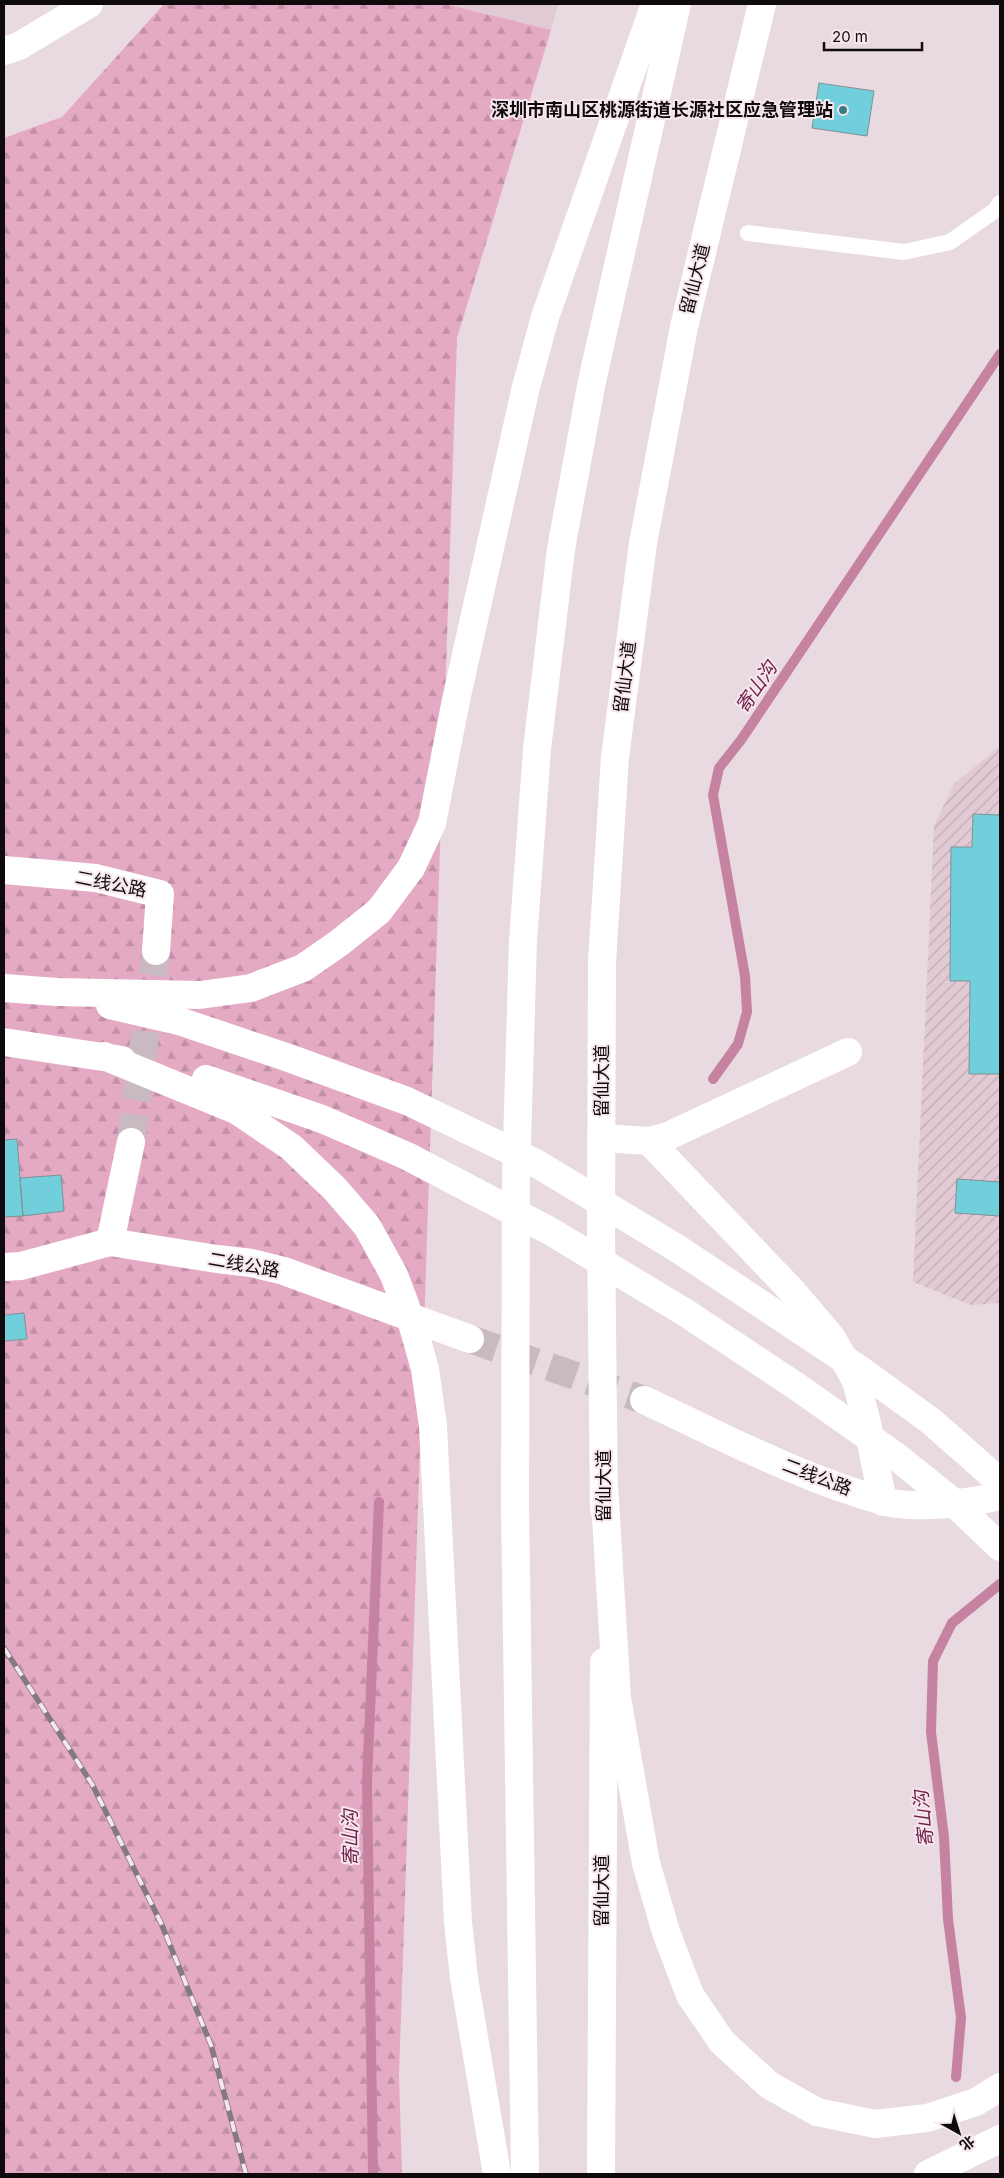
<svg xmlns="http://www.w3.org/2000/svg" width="1004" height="2178" viewBox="0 0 1004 2178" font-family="Inter,'Noto Sans SC',sans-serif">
  <defs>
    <pattern id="industrial-furrows" width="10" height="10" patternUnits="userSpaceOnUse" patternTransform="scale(1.25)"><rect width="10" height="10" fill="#e1cad3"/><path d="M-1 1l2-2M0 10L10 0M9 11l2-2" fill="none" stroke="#c0acb4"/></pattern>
    <pattern id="forest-firs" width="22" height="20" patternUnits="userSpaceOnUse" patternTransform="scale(1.25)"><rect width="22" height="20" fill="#e4a9c3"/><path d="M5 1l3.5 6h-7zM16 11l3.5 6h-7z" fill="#c290a6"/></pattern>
  </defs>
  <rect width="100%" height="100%" fill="#e9d9e0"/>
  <path fill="#e1cad3" d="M445,4H558L551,30Z"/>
  <path fill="url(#industrial-furrows)" d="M1000,746V1303L971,1305L913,1282L934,826L954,784Z"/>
  <path fill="url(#forest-firs)" d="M164,4H445L551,30L457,338L399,2075L402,2174H4V138L62,117Z"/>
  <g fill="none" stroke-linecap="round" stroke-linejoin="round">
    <path stroke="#c683a1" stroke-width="10" d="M713,1079L738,1044L747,1012L745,976L713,795L719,768L741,740L1000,354
      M956,2077L961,2018L948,1919L944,1837L931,1732L933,1661L952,1623L1000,1584
      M373,2174L367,1782L379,1502"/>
  </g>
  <path fill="#71cfdc" stroke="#819193" d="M819,83L874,91L867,136L812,128Z
    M973,814L1000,815V1074H969L970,981H950L951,847H972Z
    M17,1139L23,1216L4,1217V1140Z
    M61,1175L64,1211L23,1216L20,1178Z
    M957,1179L1000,1182V1216L955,1213Z
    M24,1313L27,1339L4,1341V1315Z"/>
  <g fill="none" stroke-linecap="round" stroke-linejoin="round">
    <path stroke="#c8bac0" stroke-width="28" stroke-dasharray="28 14" stroke-linecap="butt" d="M131,1142L156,951
      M470,1339L644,1400"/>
    <path stroke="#fff" stroke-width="16" d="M748,233L904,252L950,242L994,211L1000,203"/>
    <path stroke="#fff" stroke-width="28" d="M4,51L19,46L89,4
      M4,870L96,878L160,894L156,951
      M602,1138L649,1141L668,1136L848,1052
      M649,1141L793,1292L832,1338L856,1381L867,1423L883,1502
      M131,1142L110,1242L217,1259L252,1263L284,1271L470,1339
      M4,1267L21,1266L110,1242
      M644,1400C722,1436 800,1478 883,1501C913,1510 970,1503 1000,1496"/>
    <path stroke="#fff" stroke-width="28" d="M604,1509L601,1229L602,962L615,757L643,543L684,327L762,4
      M525,2174L515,1505L516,1178L523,941L537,749L561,549L592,381L677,4
      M601,2174L604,1662"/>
    <path stroke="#fff" stroke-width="28" d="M4,988L57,992L200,995L251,988L303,968L339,943L379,911L411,868L432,823L456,700L525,391L545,317L655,4
      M110,1005L179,1021L286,1057L407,1101L534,1162L675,1247L862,1371L932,1422L1000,1482
      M4,1042L122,1060
      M104,1056L236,1110L291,1147L335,1189L367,1226L394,1275L412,1323L425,1369L433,1426L458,1922L464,1978L497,2174
      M206,1079L322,1119L407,1156L550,1231L686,1313L796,1386L897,1457L953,1502L1000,1547
      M604,1485L617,1698L646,1863L666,1932L690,1995L722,2042L769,2085L817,2112L875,2124L927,2118L976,2102L1000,2087
      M928,2174L1000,2139"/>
    <defs>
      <path id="rail" d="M4,1648L92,1784L161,1923L211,2045L246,2174"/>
    </defs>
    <use href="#rail" stroke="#84797e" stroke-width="5.5"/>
    <use href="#rail" stroke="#f6e6ed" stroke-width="4" stroke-dasharray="11" stroke-linecap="butt"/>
  </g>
  <circle fill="#367d87" stroke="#f6e6ed" stroke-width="2" cx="843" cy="110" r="5"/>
  <g text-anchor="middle" stroke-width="4" stroke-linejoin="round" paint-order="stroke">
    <g font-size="18" font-weight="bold" fill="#0f0a0c" stroke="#f6e6ed" text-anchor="end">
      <text x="833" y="116">深圳市南山区桃源街道长源社区应急管理站</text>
    </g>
    <g font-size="18" fill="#0f0a0c" stroke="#f6e6ed">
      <text transform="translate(695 279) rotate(-76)" y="6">留仙大道</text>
      <text transform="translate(625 677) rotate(-83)" y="6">留仙大道</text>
      <text transform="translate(111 884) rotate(11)" y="6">二线公路</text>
      <text transform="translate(602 1081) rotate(-90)" y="6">留仙大道</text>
      <text transform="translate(244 1265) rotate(10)" y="6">二线公路</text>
      <text transform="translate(817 1477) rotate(21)" y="6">二线公路</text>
      <text transform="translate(604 1486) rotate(-90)" y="6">留仙大道</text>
      <text transform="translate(602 1891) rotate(-90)" y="6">留仙大道</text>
    </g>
    <g font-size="19" font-style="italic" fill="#70204b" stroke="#f6e6ed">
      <text transform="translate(756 687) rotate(-56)" y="7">寄山沟</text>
      <text transform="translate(923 1819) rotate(-96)" y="7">寄山沟</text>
      <text transform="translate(350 1838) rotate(-91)" y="7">寄山沟</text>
    </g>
  </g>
  <rect width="1004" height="2178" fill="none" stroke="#0f0a0c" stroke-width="10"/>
  <g transform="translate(959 2133) rotate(141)" stroke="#f6e6ed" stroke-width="4" paint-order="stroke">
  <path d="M0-4L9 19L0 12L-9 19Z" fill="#0f0a0c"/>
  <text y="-8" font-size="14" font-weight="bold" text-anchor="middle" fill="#0f0a0c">北</text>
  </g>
  <path d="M824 42v8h98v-8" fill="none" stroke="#0f0a0c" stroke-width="2.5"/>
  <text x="832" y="42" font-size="15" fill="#0f0a0c" stroke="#f6e6ed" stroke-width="4" paint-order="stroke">20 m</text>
</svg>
